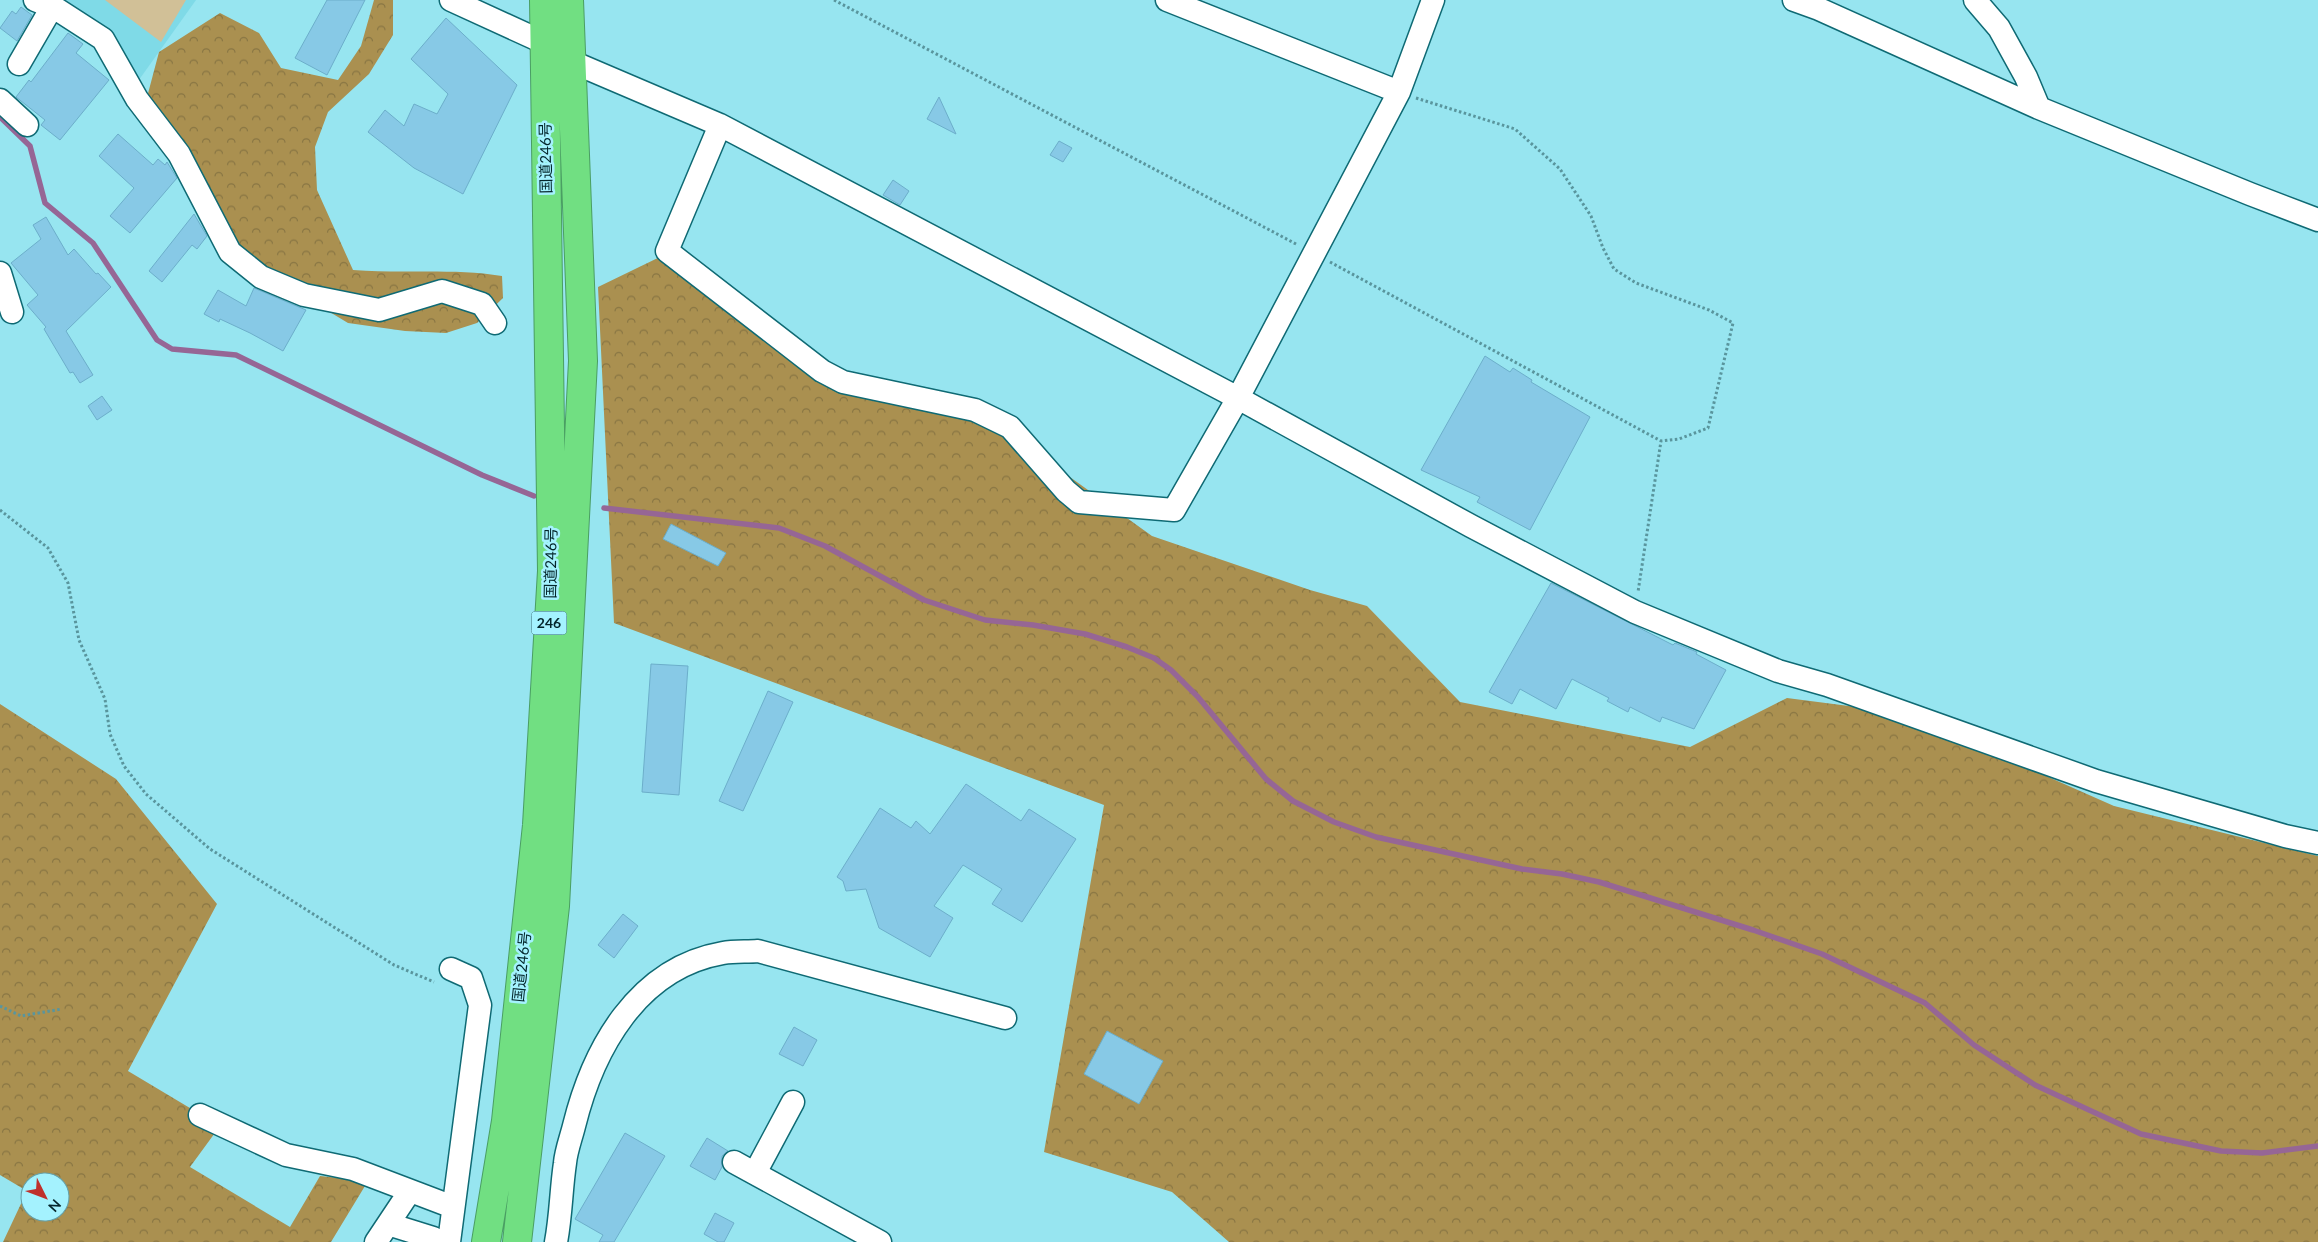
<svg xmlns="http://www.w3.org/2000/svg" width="2318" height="1242" viewBox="0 0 2318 1242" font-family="Lato,'Noto Sans JP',sans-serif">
  <defs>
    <pattern id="forest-crowns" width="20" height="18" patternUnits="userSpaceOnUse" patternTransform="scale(1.25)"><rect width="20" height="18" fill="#aa9050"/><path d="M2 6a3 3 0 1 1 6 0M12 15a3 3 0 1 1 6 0" fill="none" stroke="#887543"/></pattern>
  </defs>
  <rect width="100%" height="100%" fill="#97e5f0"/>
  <path fill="#7fdae7" d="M49,0H196L136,84Z"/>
  <path fill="url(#forest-crowns)" fill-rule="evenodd" d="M374,0H393V35L369,74L328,112L315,147L317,190L353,270C403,274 453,268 502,276L503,298L477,323L446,333L405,331L348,323L230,252L146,101L159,52L220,13L259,33L281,68L338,80L361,46Z
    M666,254L828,374L996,424L1152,536L1310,590L1367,606L1460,702L1690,747L1787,698L1903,713L2114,806L2318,856V1242H1229L1172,1192L1044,1152L1104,805L614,623L598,287Z
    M0,704L116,779L217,904L128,1071L220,1126L190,1167L290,1227L320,1176L368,1181L331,1242H3L27,1191L0,1175ZM30,1182H60V1212H30Z"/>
  <path fill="#d1c097" d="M105,0H186L161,42Z"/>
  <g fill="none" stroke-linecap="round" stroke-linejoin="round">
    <path stroke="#966695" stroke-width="5.5" d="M0,117L30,146L45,203L93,243L157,340L172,349L236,355L482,475L534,496
      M604,508L779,528L825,546L924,600L985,620L1033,625L1085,634L1127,647L1154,658L1171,670L1198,697L1266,779L1293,801L1334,822L1376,837L1522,869L1562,874L1599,882L1753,930L1822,954L1925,1003L1974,1045L2035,1085L2141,1134L2221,1151L2262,1153L2318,1146"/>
  </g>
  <path fill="#87c9e6" stroke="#6caeca" d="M327,0H365L327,75L295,58Z
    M21,7L32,15L17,41L0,28L12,11L16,14Z
    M446,18L517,85L463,194L414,168L368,132L385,110L404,126L414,104L437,114L448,94L411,59Z
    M68,33L83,44L76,53L109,80L60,140L41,125L45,120L16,97L29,80L31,82Z
    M939,97L956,134L927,119Z
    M118,134L153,165L158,159L165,165L167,162L177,178L130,233L110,216L134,188L99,156Z
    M1059,141L1072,148L1063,162L1050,155Z
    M893,180L909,191L900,205L883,195Z
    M194,214L207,236L197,249L192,245L162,282L149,271Z
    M46,217L68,255L74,249L96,274L98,273L111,287L66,331L93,375L80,383L73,372L70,373L44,329L46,327L27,305L38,295L11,263L41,239L33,225Z
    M254,288L306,310L283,351L250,333L220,319L219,322L204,314L218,290L246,306Z
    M1485,356L1510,372L1513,368L1532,380L1531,382L1590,417L1530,530L1477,502L1480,497L1421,470Z
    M102,396L112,410L97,420L88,406Z
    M671,524L726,553L718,566L663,539Z
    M1551,583L1673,645L1675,643L1697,652L1696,654L1726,670L1694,729L1662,717L1660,722L1630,707L1628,712L1607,701L1609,698L1572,679L1556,709L1520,689L1512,704L1489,692Z
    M651,664L688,666L679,795L642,792Z
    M768,691L793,702L743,811L719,801Z
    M966,784L1021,821L1029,809L1076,839L1022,922L992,904L1002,889L963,865L934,906L953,918L930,957L879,928L866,889L846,891L843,881L837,877L880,808L911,828L916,821L930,834Z
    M623,914L638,926L614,958L598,945Z
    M794,1027L817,1040L803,1066L779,1054Z
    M1107,1031L1163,1061L1139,1104L1084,1074Z
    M625,1133L665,1156L614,1242H599L603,1235L575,1219Z
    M707,1138L728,1151L722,1156V1167L715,1180L690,1166Z
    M715,1213L734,1223L724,1242H718L704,1234Z"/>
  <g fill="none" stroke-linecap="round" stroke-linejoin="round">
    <defs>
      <path id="minor" d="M35,0L55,8L103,39L137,99L179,154L230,252L261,277L304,295L379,310L442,291L482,304L495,323
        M451,0L545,43L570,61L720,125L1238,398L1471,526L1635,612L1778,671L1827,685L2096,781L2285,836L2318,843
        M1167,0L1399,92
        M1794,0L1819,9L2039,108L2250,194L2318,220
        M1975,0L1999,28L2026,77L2039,108
        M19,64L52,7
        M0,100L27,125
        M720,125L667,251L822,371L843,382L975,410L1010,427L1066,491L1079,502L1174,510L1238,398L1399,92L1433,0
        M0,273L12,312
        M200,1115L286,1155L353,1169L453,1207
        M734,1162L880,1242
        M755,1173L793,1102
        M388,1224L433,1238
        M376,1242L410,1191
        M449,1242L480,1005L471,978L451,969
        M556,1242C561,1216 561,1190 565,1163C566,1151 571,1138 574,1126C593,1049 637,968 723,953C734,951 747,952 758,951L1005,1018"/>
      <path id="highway" d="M486,1242L506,1121L537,825L552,571L544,0
        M517,1242L555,906L583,361L569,0"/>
    </defs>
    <use href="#minor" stroke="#0f6a74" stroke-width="25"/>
    <use href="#highway" stroke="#4a9e63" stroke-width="30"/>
    <path stroke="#59959d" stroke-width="3" stroke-dasharray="2.5 2.5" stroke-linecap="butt" d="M834,0L1298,245
      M1416,98L1515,129L1560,169L1591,216L1603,248L1614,269L1636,283L1709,310L1733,323L1708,428L1679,439L1661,441
      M1330,262L1661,441L1638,592
      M0,510L48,548L68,583L79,640L105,699L110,734L124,766L146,794L210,849L394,965L434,982
      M0,1006L21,1016L62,1009"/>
    <use href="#minor" stroke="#fff" stroke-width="22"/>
    <use href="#highway" stroke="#71df82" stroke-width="28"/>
  </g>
  <g text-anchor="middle" stroke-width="5" stroke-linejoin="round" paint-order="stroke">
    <rect fill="#a4f2fe" stroke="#33626a" stroke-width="1" x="531.5" y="611.5" width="35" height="23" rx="4"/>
    <g font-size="14" font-weight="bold" fill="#03252a">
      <text x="549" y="628">246</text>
    </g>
    <g font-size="15" fill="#03252a" stroke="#a4f2fe">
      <text transform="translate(546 158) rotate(-91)" y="5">国道246号</text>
      <text transform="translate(551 563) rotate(-89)" y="5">国道246号</text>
      <text transform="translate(522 967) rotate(-84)" y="5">国道246号</text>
    </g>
  </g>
  <g transform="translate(45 1197) rotate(132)"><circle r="24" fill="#a4f2fe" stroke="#64a0a9"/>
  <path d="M0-4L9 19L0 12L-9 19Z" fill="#bf302b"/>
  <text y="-8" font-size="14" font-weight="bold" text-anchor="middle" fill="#03252a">N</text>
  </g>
</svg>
